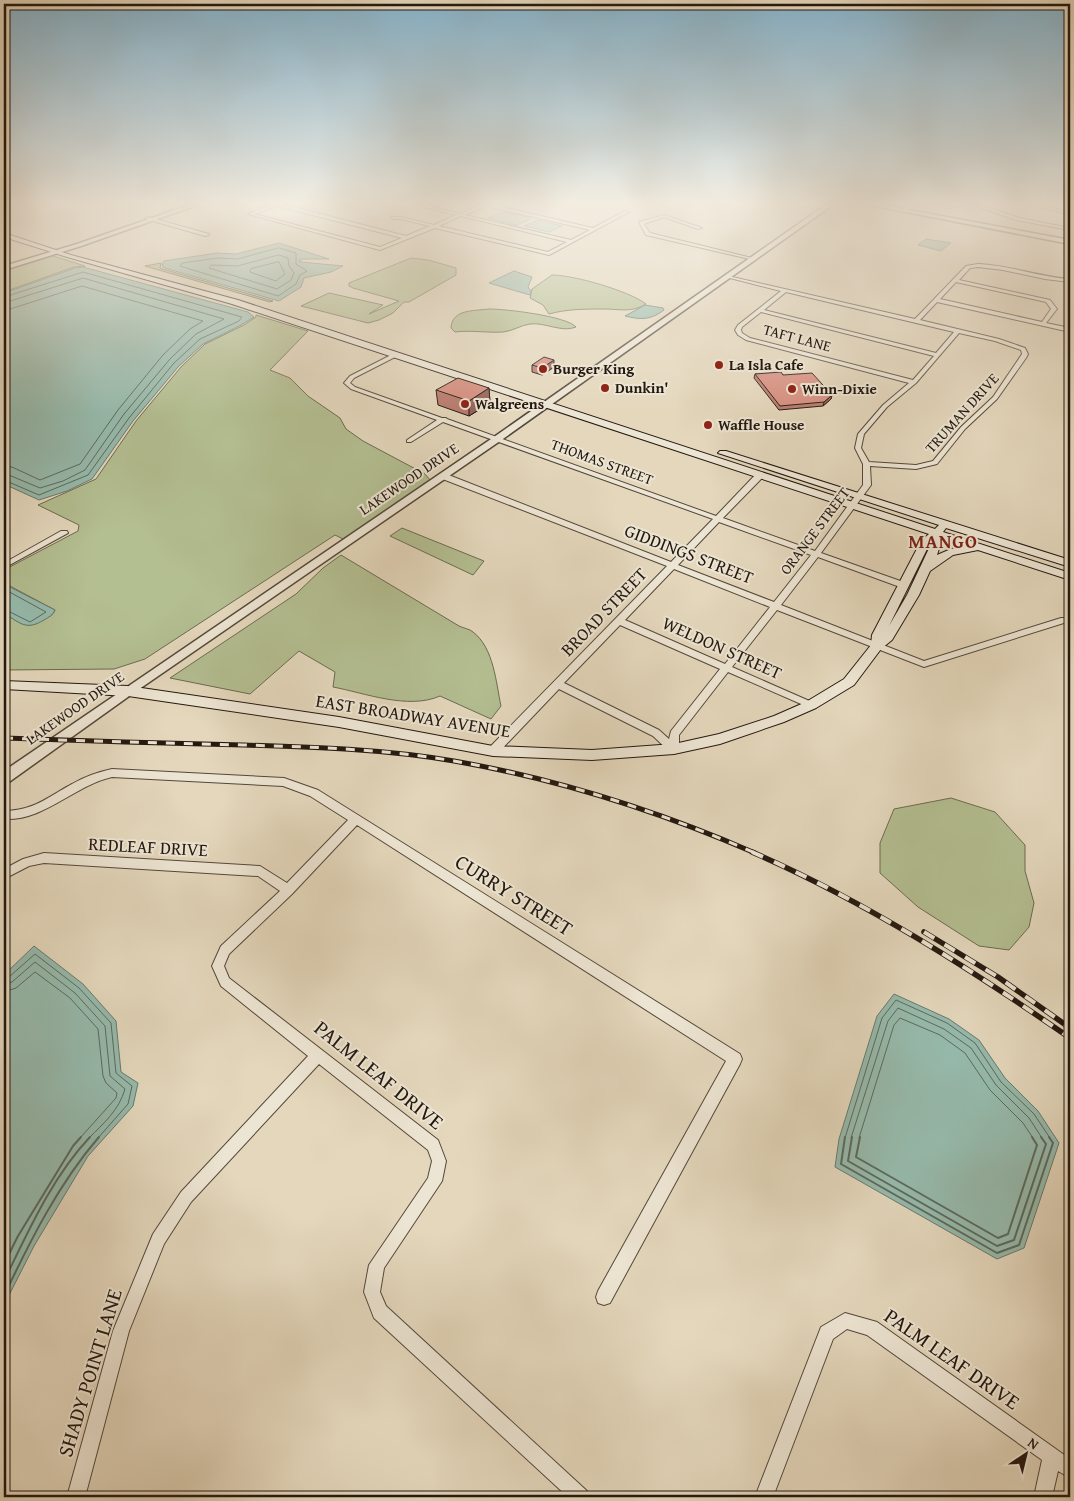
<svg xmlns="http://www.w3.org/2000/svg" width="1074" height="1501" viewBox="0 0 1074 1501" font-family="'Gentium Book Plus',serif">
  <rect width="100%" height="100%" fill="#e4d7bc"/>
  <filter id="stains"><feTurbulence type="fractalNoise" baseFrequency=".004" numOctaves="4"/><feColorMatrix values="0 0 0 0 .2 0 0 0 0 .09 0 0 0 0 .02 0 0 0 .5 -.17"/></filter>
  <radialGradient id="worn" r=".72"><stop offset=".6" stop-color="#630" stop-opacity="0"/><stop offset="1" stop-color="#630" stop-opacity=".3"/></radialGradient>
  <path fill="#b3be91" stroke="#6b6b50" d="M50,255L85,266L74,267L4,292V270Z
    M411,258L428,260L456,268V275L409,302H404L393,313L379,320L368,323L301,306L329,293L383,305L369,314L399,301L353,288L349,286V283Z
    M161,263L160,268L166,270L273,301L270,302L145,266Z
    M552,275C574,275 629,291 646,304C632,313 619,309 604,309C585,309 567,309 549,314L543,305L530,298L532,289Z
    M489,309C506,309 566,316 576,327C562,333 545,322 530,324C521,325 513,331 503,332C487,333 471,330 455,332L451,328C452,309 474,311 489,309Z
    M256,315L308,331L270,370L290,378L308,396L340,418L346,429L363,441L425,474L430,480L423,486L345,540L335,535L145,659L114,669L4,670V613C19,622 26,631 43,620C48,617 53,616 55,610L8,585L4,584V570L78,531L79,525L38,505L96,479L136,421L181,367L205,344L244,325L256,317Z
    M402,528L484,561L473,575L390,536Z
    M341,555L459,626C463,628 470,629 473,632C494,648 496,683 501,706L491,719L440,696C408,710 365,693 333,687L335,672L299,651L250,694L170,678L296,594L323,568Z
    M951,798L995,812L1025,845V871L1034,903L1029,927L1009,950L979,946L918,907L880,873V843L894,809Z"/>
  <path fill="#96baac" stroke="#68796e" d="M504,212L529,217L531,219L516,225L488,218Z
    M538,220L562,226L549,232L524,226Z
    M926,239L951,243L941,251L918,245Z
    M279,243L329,259H303L299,261L301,262L343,266L331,272L304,278L301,287L279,301L168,269L163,267L162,264L164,261L217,253L236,254Z
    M83,267L248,312L254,317L241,325L203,344L178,367L133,421L92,479L67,491L39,500L4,484V293L75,268Z
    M514,271L532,277L528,287L531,291L530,295L489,283Z
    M645,305L663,308L664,310C651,320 641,320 625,316Z
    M4,584L55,610C53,615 49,617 44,620C26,631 20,623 4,613Z
    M34,946L83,984L116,1021L121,1072L138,1083L133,1106L88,1156L34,1246L4,1305V975Z
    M894,994L949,1019L979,1040L1005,1078L1038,1111L1059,1143L1024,1248L997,1259L835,1167L839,1139L877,1016Z"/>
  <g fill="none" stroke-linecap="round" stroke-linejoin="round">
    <path stroke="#5c695e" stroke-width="1" d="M279,248L296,253V264L307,271L300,275L296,284L278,296L180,266L182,263L218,258L237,259Z
      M279,255L288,258L289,266L294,273L291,280L277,289L209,268L211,265L237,266Z
      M279,262L285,274L276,281L250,272L251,269Z
      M4,297L83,272L242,317L239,321L200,339L174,363L129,418L88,475L39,495L4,480
      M4,303L83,278L224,319L196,334L170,359L124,414L85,470L63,481L40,488L4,473
      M4,311L82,286L203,321L190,329L163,355L118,410L80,464L40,480L12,467L4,466
      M4,589L46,612L30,622L4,609
      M4,978L9,977L35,954L79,988L111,1023L116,1073L132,1086L128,1104L98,1138
      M4,984L12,982L35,962L75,993L105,1026L110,1076L125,1089C119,1110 104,1123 89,1138
      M4,992L16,988L35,972L70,998L98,1029L103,1076L106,1083L117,1093L116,1098L80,1138
      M845,1138L882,1018L896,1000L947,1023L975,1043L1001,1082L1034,1114L1050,1138
      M851,1138L888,1021L898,1008L944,1029L971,1048L996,1085L1029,1118L1042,1138
      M859,1138L894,1025L900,1018L940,1035L965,1053L990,1090L1023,1123L1033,1138"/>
    <path stroke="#5c695e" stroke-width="2" d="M845,1137L841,1164L997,1253L1019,1245L1053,1143L1049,1137
      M852,1137L848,1161L997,1246L1014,1240L1046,1144L1041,1137
      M860,1137L856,1157L998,1238L1008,1234L1037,1145L1032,1137
      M4,1264L18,1236L73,1146L81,1137
      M4,1281C28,1232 52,1177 90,1137
      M4,1296C30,1241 59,1183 99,1137"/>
    <defs>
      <path id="minor" d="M273,204H282L406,236L430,226L401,219H393L391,217H401L434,225L456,215L413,204H421L460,214L481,205L480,204H489L593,228L625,211L629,212L549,255L435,228L380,250L248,214ZM277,206L402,238L380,247L254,214ZM486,206L590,230L571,240L465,215ZM461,216L567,242L548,252L439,226Z
        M347,204L357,205L360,209L356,210L354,207Z
        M910,204H915L906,212H902V210Z
        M931,204L948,206L978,204L1019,218L1070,228V230L1016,220L973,205L948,208Z
        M1027,204H1035L1070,212V214Z
        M664,215L702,228L698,229L664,217L644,224L650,233L756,259L754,260L646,235L639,222Z
        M148,217L209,234V235L205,236L146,219Z
        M978,264C1009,265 1039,277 1070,279V282L1045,279L1003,270L978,267L970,268L959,280L1050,300L1057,309L1046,323L1070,328V332L937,302L920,320L999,339L1025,348L1028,354L1026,358L997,399L965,429L937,464L916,469L870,466L871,485L821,553L906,583V587H900L818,557L781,605L924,661L1061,618H1067L1068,620L1067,622L924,667L777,610L732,667L814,703L816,705L814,707H808L728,672L679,735V749L674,753L670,752L653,736L559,689L497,754H489L488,751L489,748L667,566L440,478V474H446L671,562L713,519L443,422L411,442H407V440L437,420L351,389L344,383L350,376L393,354H397V356L354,378L350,383L355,387L442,418H446L447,419L716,516L757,473H763V477L723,518L815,551L863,485V464L855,448L858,434L883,405L909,383L746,340L738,335L735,330L738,325L781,291L726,277L728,276L915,319L966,266ZM956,282L1046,302L1051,309L1042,322L940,299ZM786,292L954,332L936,353L764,310ZM761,312L934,356L913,380L750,338L742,333L741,330L742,327ZM959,333L995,341L1021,350L1022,354L993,397L961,427L933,461L916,465L869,462L861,448L864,434L887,407L916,383ZM719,522L811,555L774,602L678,565ZM674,569L770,607L725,664L625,620ZM620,625L720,669L671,731L669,739L659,730L564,683Z
        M61,531H67L68,533L4,568V563Z
        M112,769L284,778L318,790L740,1054L742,1059L740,1064L610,1303L604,1305L598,1303L596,1297L598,1291L726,1061L357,825L292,894L229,954L224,966L229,978L438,1140L446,1161L442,1181L384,1268L380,1292L386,1306L587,1491L590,1497H568L374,1318L364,1292L369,1265L428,1178L432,1161L428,1150L319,1064L191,1202L164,1244L129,1331L85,1497H67L113,1331L153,1234L181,1192L308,1056L221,986L212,966L221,946L280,891L258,876L44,863L29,866L4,879V869L23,859L44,853L260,866L287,883L348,820L310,796L283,786L112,777C73,786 45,821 4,819V811C33,811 48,797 72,784C84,777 98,772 112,769Z
        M845,1313L877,1322L1070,1459V1478L1058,1471L1052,1497H1034L1042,1460L867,1335L847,1329L833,1339L773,1497H755L821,1327Z"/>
      <path id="tertiary" d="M192,204H200L81,246L4,270V266L77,244Z
        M827,204H834L500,441L132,694L9,782L4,783V771L494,437Z
        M865,204H877L1070,240V244Z"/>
      <path id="secondary" d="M4,233L71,255L238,300L935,529L939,525L718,453L720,451H726L1070,560V567L946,528L943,532L1070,573V580L978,550L953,555L930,571L919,595L892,640L881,649L854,685L816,708L784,722L720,744L674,754L592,760L493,756L339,727L128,696L4,689V681L128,686L339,717L493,746L592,750L674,744L719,734L774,716L806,702L844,679L871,645L872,635L921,541L929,534L232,304L67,257L4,237ZM942,539L964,546L951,549L937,555ZM932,542L907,595L889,626L930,543Z"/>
    </defs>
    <use href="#minor" stroke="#53483b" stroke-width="2"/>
    <use href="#tertiary" stroke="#53483b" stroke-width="3"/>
    <use href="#secondary" stroke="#231810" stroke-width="2"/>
    <use href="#minor" fill="#ede5d3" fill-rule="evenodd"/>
    <use href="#tertiary" fill="#ede5d3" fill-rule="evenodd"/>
    <use href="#secondary" fill="#ede5d3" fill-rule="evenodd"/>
    <defs>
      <path id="rail-far1" d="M4,738C84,741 163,743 243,745C313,747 384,749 454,761C558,779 658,811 755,853"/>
      <path id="rail" d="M752,852C865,901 969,968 1070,1038
        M924,932L998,977L1070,1028"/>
    </defs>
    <use href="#rail-far1" stroke="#231810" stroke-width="5"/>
    <use href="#rail" stroke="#231810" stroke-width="5.5"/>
    <use href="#rail-far1" stroke="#ede5d3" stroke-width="3" stroke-dasharray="9" stroke-linecap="butt"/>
    <use href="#rail" stroke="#ede5d3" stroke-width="4" stroke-dasharray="12" stroke-linecap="butt"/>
  </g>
  <path fill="#b97a6e" stroke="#231810" d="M532,365L554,367L542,375L532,372Z
    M755,374L783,375L832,395L831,399L823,406L779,410L754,378Z
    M489,388L490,403L469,416L438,405L436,390Z"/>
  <path fill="#96635a" stroke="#231810" d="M554,360V367L542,375V368Z
    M489,388L490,403L469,416V401Z
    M832,395L831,399L823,406L824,402Z"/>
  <path fill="#d78e80" stroke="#231810" d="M544,357L554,360L542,368L532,365Z
    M781,372L783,375L812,373L832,395L824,402L780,406L755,374Z
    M458,378L489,388L469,401L436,390Z"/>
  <linearGradient id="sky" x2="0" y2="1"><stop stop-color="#87b6d0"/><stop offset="0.49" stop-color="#f3ede1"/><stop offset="1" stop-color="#f3ede1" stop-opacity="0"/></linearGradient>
  <rect width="1074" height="414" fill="url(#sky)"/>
  <g fill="#8f2418" stroke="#ede5d3" stroke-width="2">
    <circle cx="719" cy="365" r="5"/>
    <circle cx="543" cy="369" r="5"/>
    <circle cx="605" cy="388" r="5"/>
    <circle cx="792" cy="389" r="5"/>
    <circle cx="465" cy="404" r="5"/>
    <circle cx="708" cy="425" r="5"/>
  </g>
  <g text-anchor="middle" stroke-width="4" stroke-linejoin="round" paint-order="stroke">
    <g font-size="15" fill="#231810" stroke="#ede5d3">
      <text transform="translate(797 338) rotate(15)" y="5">TAFT LANE</text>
      <text transform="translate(962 413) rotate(-48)" y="5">TRUMAN DRIVE</text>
      <text transform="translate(602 462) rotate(20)" y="5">THOMAS STREET</text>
      <text transform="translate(409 479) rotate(-34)" y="5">LAKEWOOD DRIVE</text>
      <text transform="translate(815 531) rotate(-53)" y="5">ORANGE STREET</text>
      <text transform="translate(75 708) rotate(-35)" y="5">LAKEWOOD DRIVE</text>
    </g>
    <g font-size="15" font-weight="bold" fill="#231810" stroke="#ede5d3" text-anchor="start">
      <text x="729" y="370">La Isla Cafe</text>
      <text x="553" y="374">Burger King</text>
      <text x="615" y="393">Dunkin'</text>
      <text x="802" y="394">Winn-Dixie</text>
      <text x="475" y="409">Walgreens</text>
      <text x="718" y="430">Waffle House</text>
    </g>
    <g font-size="18" fill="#231810" stroke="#ede5d3">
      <text transform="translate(689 554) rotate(21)" y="6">GIDDINGS STREET</text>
      <text transform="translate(604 612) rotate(-46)" y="6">BROAD STREET</text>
      <text transform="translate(722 648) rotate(24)" y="6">WELDON STREET</text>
      <text transform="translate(413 716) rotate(9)" y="6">EAST BROADWAY AVENUE</text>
      <text transform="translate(148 847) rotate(3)" y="6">REDLEAF DRIVE</text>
    </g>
    <g font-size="19" font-weight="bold" letter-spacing="1" fill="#7a1f14" stroke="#ede5d3">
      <text x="943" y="548">MANGO</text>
    </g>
    <g font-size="21" fill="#231810" stroke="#ede5d3">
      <text transform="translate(514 895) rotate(32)" y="7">CURRY STREET</text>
      <text transform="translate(379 1075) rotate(39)" y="7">PALM LEAF DRIVE</text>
      <text transform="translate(952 1359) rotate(35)" y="7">PALM LEAF DRIVE</text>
      <text transform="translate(90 1373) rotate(-73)" y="7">SHADY POINT LANE</text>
    </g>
  </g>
  <rect width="1074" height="1501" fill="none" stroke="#e4d7bc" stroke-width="20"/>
  <rect x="5" y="5" width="1064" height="1491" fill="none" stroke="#231810" stroke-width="2.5"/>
  <rect x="10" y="10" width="1054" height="1481" fill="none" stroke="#231810"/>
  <g transform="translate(1026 1454) rotate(35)" stroke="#ede5d3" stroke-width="4" paint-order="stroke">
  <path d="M0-4L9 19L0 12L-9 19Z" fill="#231810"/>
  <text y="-8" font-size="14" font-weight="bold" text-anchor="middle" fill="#231810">N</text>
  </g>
  <rect width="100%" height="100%" filter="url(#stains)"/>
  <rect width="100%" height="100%" fill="url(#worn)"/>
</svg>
